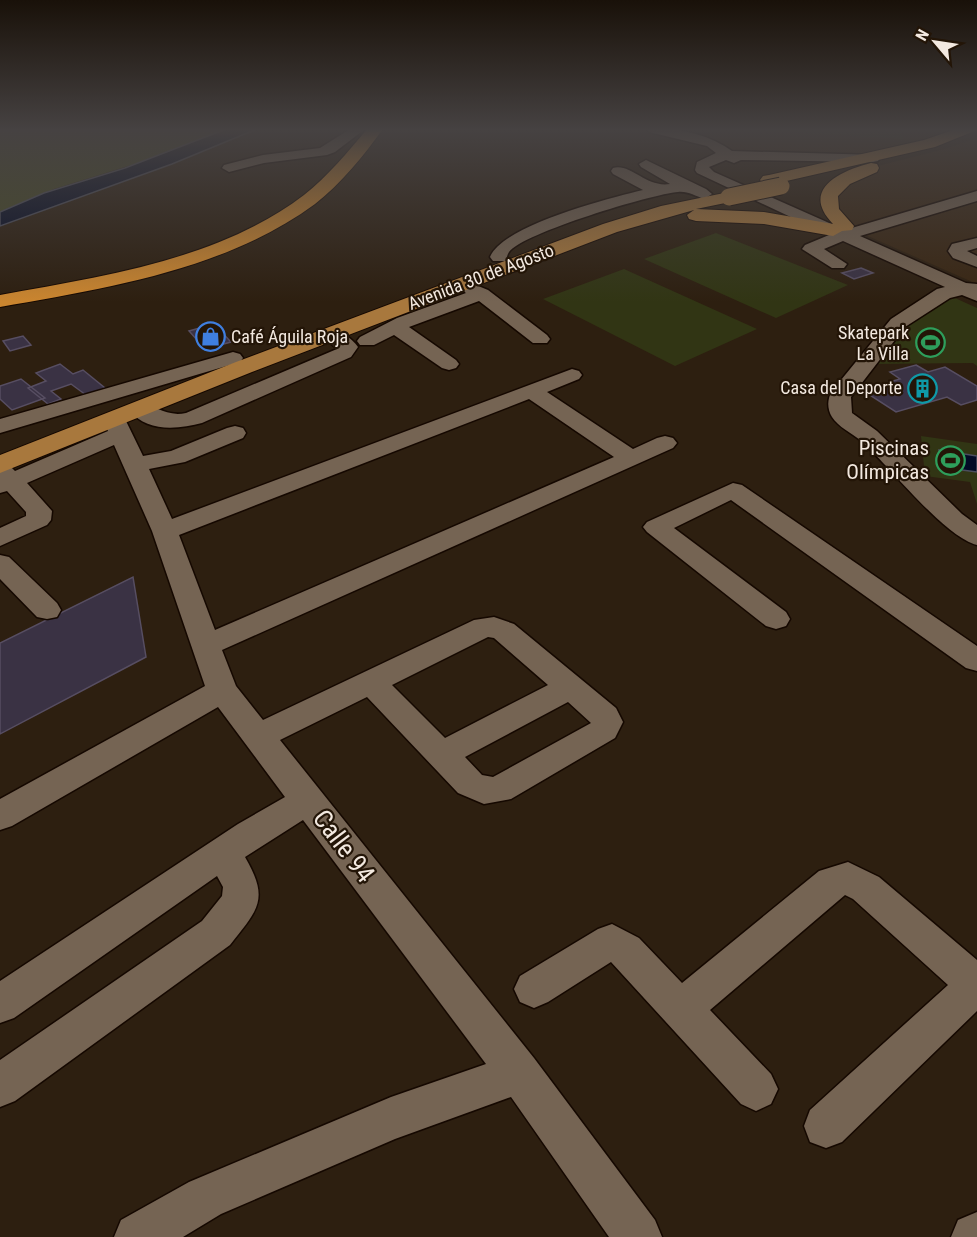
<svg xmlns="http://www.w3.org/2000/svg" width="977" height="1237" viewBox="0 0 977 1237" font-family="'Roboto Condensed',sans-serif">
  <rect width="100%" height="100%" fill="#2d1f10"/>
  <path fill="#392612" d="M708,129H970L873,158L729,155L712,143Z
    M977,138V284L845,226L830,195L870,168L944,149Z"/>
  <path fill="#313514" d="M772,129H900L903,139L772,131Z
    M716,233L848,285L776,318L644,259Z
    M624,269L757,329L675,366L543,299Z
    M944,293L977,308V366L973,363L866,364L898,323Z
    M921,436L977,444V504L970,482L925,476Z"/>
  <path fill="#484c27" d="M0,129H226L141,162L54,189L0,213Z"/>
  <path fill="#030b26" stroke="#4b4e5e" stroke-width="1.5" d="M226,129H257L172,164L0,226V212L44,193L125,168Z
    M939,450L977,456V472L940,467Z"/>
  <path fill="#3a3244" stroke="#574e62" stroke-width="1.5" d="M861,268L873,273L854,279L842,273Z
    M214,324L231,342L205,349L189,331Z
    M23,336L31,345L10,351L3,341Z
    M60,364L73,374L83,370L105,388L86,395L71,384L51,391L61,399L48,404L28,388L46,381L36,373Z
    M916,365L928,372L945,367L977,386V400L961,405L947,397L896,412L862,390L900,379L890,372Z
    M21,379L45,398L12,410L0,399V386Z
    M133,577L146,657L0,734V643Z"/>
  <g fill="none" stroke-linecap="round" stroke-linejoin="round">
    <defs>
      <path id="minor" d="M350,129H365L335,152L327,155L264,163L229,172L222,168L224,165L263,155L320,148Z
        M647,129C676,127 709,134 732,151L878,155L880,158L878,161L873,162L741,160L734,163L726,160L709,167L714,172L845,230L977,191V201L860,236L966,283L977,284V301L962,295L950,298L905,327L851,397L852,413L877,431L962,514L977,525V545C943,536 890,466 861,441C852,433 838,427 832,417C827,409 827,399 832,391L891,319L937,289L945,287L843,241L824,249L847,264L844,268H832L802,249L805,245L829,235L697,173L695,170L697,162L716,153L707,146L649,132Z
        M646,160L706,189L712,194L704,199C695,196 688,191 678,192C652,194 523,233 509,252C507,255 507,258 505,261H493L490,257C503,225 610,198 643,190L613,174L611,171L613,168C631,163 646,188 670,184L641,167L639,164Z
        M977,238V248L967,251L977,256V267L953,258L948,251L952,244Z
        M466,281L488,290L547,335L550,339L547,343H533L479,301L409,327L456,360L459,364L456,368L449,370L442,368L394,335L374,345H360L357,341L360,337L397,318L466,293L457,286L460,282Z
        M330,328C340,331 352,338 358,347L351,357L202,423C179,429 146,433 130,410L133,405C153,400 162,418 186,413L337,349L320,334L323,330Z
        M233,352L240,354L243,358L240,362L0,433V419Z
        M572,369L579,371L582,375L579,379L547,392L633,449L657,438L665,436L673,438L677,443L673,448L222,650L236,686L263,720L474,620L494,617L514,624L616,708L623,722L615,738L511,799L484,804L458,793L367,697L280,740L534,1058L655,1220L662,1237H609L511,1097L395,1139L221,1214L183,1237H114L121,1220L189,1182L391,1097L486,1064L303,820L245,857C270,900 258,909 230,945L15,1101L0,1107V1060L202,921L222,896L223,887L217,876L14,1018L0,1023V981L238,824L285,797L218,707L12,826L0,830V799L205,686L152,531L114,445L27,483L52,511L51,520L47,525L0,546V528L26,516V512L7,491L0,493V462L8,464L15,471L108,431L104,421L107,416L115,414L123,416L126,421L143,456L171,451L227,428L235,426L243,428L246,433L243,438L185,462L149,469L172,519ZM529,399L614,457L215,630L179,535ZM488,637L494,638L548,685L445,738L392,685ZM568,702L591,723L493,777L482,775L465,757Z
        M733,483L742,485L977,646V671L966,668L731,500L674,528L786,612L790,619L786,626L776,629L766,626L647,532L643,527L647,522Z
        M0,555L9,557L57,603L61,610L57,617L47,619L37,617L0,579Z
        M848,862L879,877L977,960V1011L842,1142L826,1148L810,1142L804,1126L810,1110L948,985L853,899L845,895L710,1010L771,1074L778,1089L771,1104L756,1111L741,1104L611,962L548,1002L534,1008L520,1002L514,989L520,976L598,929L612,924L639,938L682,983L819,871Z
        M977,1212V1237H951L958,1220Z"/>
      <path id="major" d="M956,129L977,130L935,147L769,185L763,184L760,180L763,176L769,175L924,140Z
        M871,163L877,164L879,168L877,172L850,184L838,196L839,209L854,226L852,230L842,231L833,236L764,224L696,221L689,219L687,215L694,210L617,232L252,372L0,473V455L236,362L603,224L661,206L729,192L735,193L738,197L735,201L696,209L764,212L833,224C800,190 839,171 871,163Z"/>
      <path id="highway" d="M367,129H383C364,155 341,184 315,204C225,270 107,288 0,307V295C103,276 219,260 304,195C328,176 348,152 367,129Z"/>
    </defs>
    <use href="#minor" stroke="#150800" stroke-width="3"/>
    <use href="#major" stroke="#150800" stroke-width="2"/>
    <use href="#highway" stroke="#150800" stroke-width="2"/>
    <use href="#minor" fill="#756453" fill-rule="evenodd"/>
    <use href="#major" fill="#a8783d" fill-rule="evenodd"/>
    <use href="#highway" fill="#ca852f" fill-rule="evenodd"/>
    <defs>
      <path id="major-bridge" d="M729,197L781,186"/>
    </defs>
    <use href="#major-bridge" stroke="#150800" stroke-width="19" stroke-linecap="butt"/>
    <use href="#major-bridge" stroke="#a8783d" stroke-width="17"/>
  </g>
  <linearGradient id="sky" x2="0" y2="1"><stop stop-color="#191109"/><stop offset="0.43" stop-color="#464242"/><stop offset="1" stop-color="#464242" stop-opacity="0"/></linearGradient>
  <rect width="977" height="302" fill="url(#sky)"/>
  <defs>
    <symbol id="shop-ring" viewBox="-11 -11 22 22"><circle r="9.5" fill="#231507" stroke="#3f7fe0" stroke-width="1.5"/><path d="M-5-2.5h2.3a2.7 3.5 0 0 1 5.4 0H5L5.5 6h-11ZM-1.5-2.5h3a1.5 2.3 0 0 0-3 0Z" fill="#3f7fe0"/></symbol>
    <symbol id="stadium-ring" viewBox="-11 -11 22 22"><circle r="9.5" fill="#231507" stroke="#2e9e5b" stroke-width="1.5"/><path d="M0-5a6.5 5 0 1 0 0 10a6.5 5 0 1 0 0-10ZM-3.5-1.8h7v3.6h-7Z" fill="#2e9e5b"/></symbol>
    <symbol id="building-ring" viewBox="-11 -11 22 22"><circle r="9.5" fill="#231507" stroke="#0f9aa8" stroke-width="1.5"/><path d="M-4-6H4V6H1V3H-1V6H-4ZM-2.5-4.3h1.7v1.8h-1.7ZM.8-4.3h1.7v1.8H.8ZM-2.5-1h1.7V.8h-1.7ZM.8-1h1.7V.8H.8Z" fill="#0f9aa8"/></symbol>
  </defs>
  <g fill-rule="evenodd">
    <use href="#shop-ring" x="194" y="320" width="33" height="33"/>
    <use href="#stadium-ring" x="914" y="326" width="33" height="33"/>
    <use href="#building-ring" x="906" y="372" width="33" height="33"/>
    <use href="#stadium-ring" x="934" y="444" width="33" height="33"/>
  </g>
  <g text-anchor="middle" stroke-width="4.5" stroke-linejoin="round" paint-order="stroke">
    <g font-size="18" fill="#f3e9e0" stroke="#231507">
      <text transform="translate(481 277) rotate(-21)" y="6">Avenida 30 de Agosto</text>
    </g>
    <g font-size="18" fill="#f3e9e0" stroke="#231507" text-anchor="end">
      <text x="909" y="339">Skatepark<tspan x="909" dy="21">La Villa</tspan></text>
      <text x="231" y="343" text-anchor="start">Café Águila Roja</text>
      <text x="902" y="394">Casa del Deporte</text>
    </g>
    <g font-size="21" fill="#f3e9e0" stroke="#231507" text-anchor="end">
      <text x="929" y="455">Piscinas<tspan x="929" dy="24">Olímpicas</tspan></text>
    </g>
    <g font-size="26" fill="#f3e9e0" stroke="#231507">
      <text transform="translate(344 846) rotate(53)" y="9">Calle 94</text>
    </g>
  </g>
  <g transform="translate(935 42) rotate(299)" stroke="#231507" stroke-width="4.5" paint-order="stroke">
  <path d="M0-4.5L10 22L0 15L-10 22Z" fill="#f3e9e0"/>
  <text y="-9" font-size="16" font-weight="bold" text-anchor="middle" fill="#f3e9e0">N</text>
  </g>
</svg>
